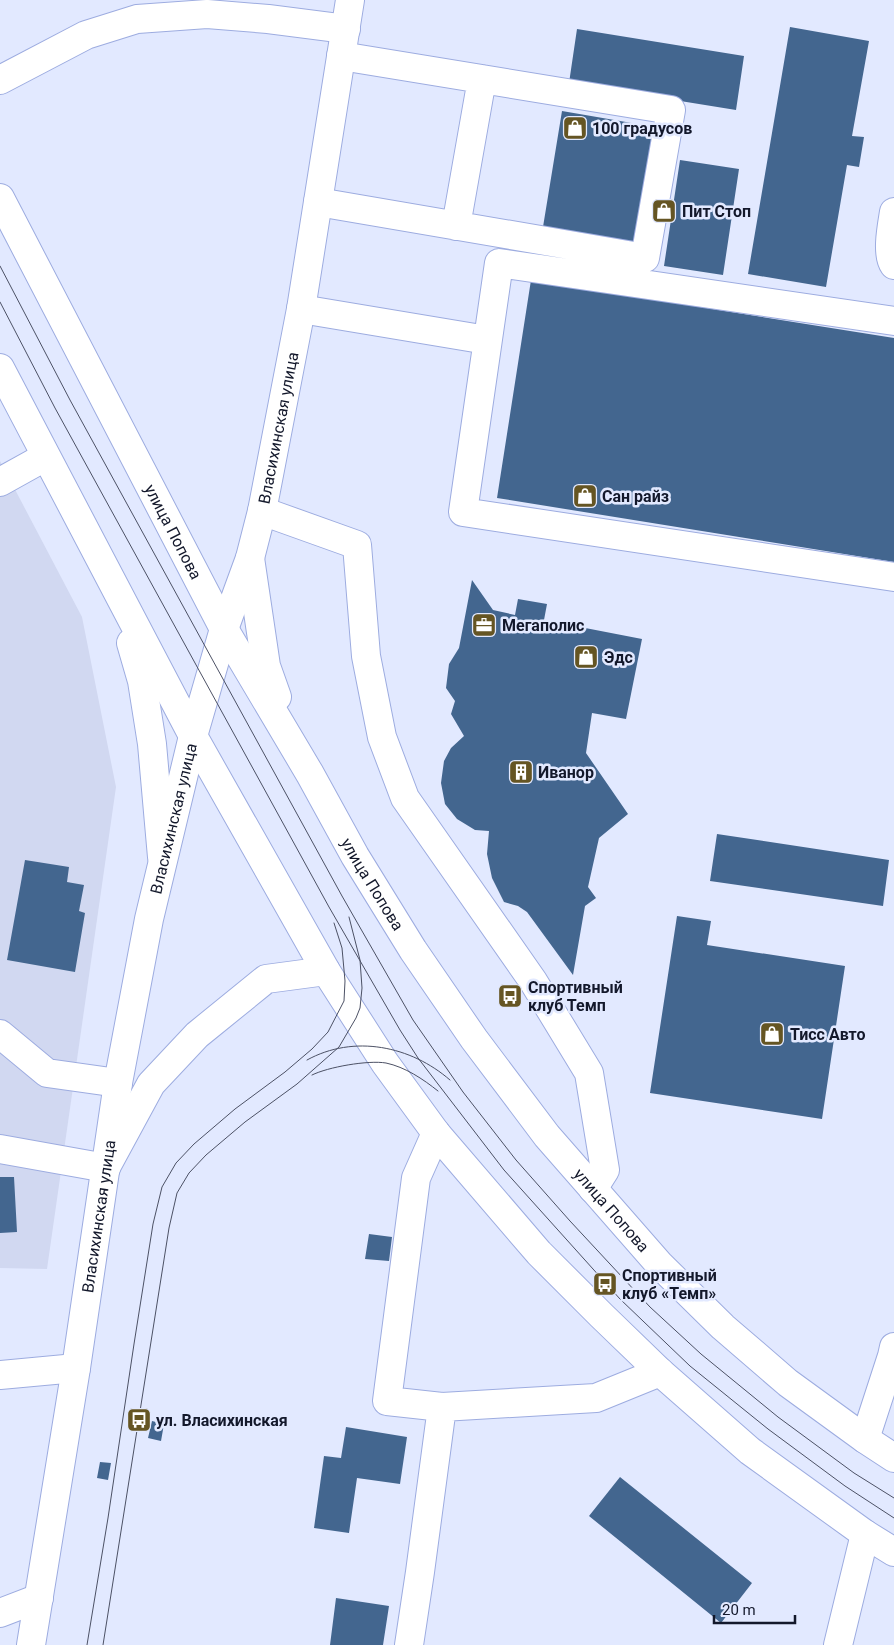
<svg xmlns="http://www.w3.org/2000/svg" width="894" height="1645" viewBox="0 0 894 1645" font-family="Roboto,sans-serif">
  <rect width="100%" height="100%" fill="#e2e9ff"/>
  <path fill="#d1d8f1" d="M0,461L82,617L116,787L47,1269L0,1268Z"/>
  <path fill="#43668f" d="M790,27L869,41L852,136L864,137L859,167L847,165L826,287L748,274Z
    M577,29L744,56L736,110L569,83Z
    M562,111L655,127L635,248L542,233Z
    M680,160L739,169L723,275L664,266Z
    M531,280L894,338V562L497,498Z
    M472,580L493,610L515,615L518,599L547,604L544,620L642,639L626,719L592,713L586,753L628,814L599,838L588,887L596,898L585,906L573,975L527,912L518,906L504,902L492,878L487,854L489,831L475,830L457,819L445,804L441,783L444,761L451,748L464,736L451,714L455,701L446,688L449,664L459,648Z
    M717,834L889,860L883,906L710,881Z
    M25,860L69,867L67,882L84,885L79,911L85,913L75,972L7,960Z
    M677,916L711,921L707,945L845,966L822,1119L650,1093Z
    M0,1177H14L17,1232L0,1233Z
    M369,1234L392,1237L389,1261L365,1259Z
    M152,1421L164,1424L161,1441L148,1438Z
    M346,1427L407,1437L400,1484L357,1478L349,1533L314,1528L324,1456L341,1458Z
    M100,1462L111,1463L108,1480L97,1478Z
    M620,1477L752,1583L721,1623L589,1516Z
    M336,1598L389,1606L383,1645H330Z"/>
  <g fill="none" stroke-linecap="round" stroke-linejoin="round">
    <defs>
      <path id="minor" d="M318,202L645,258L671,110L341,56
        M894,212C892,225 886,254 894,265
        M456,226L482,79
        M301,309L487,340
        M894,321L499,263L463,512L894,577
        M0,482L45,457
        M262,511L357,545L366,656L382,737L405,798L533,981L589,1073L605,1170L593,1189
        M0,1034L47,1073L118,1083
        M436,1133L416,1178L387,1401L442,1407
        M0,1149L106,1168
        M0,1375L76,1368
        M865,1439L892,1356L894,1347
        M0,1613L39,1598
        M409,1645L420,1572L442,1407L596,1398L660,1372
        M838,1645L865,1534"/>
      <g id="major">
        <path d="M0,80L86,35L137,19L207,14L268,19L346,29"/>
        <path id="s1" d="M0,198L224,629L310,774L355,856L413,950L474,1039L547,1136L659,1264L723,1327L788,1383L865,1439L894,1458"/>
        <path d="M0,368L193,736L326,971L385,1063L436,1133L539,1253L602,1316L660,1372L750,1451L865,1534L894,1552"/>
        <path d="M250,558L266,666L277,697"/>
        <path d="M131,643L142,681L152,744L162,857"/>
        <path d="M106,1167L151,1084L197,1035L266,979L326,971"/>
      </g>
      <g id="highway">
        <path id="s2" d="M31,1645L76,1368L118,1083L149,919L193,736L224,629L250,558L262,511L301,309L350,0"/>
      </g>
    </defs>
    <use href="#minor" stroke="#9dace0" stroke-width="30"/>
    <use href="#major" stroke="#9dace0" stroke-width="30"/>
    <use href="#highway" stroke="#9dace0" stroke-width="30"/>
    <use href="#minor" stroke="#fff" stroke-width="28"/>
    <use href="#major" stroke="#fff" stroke-width="28"/>
    <use href="#highway" stroke="#fff" stroke-width="28"/>
    <path stroke="#4c5165" stroke-width="1" d="M0,266L70,400L342,896L413,1020L463,1092L516,1160L570,1221L650,1307L701,1354L778,1417L854,1473L894,1498
      M0,302L55,408L329,907L400,1030L418,1058L504,1170L620,1299L690,1366L768,1429L845,1486L894,1518
      M307,1060C354,1034 411,1046 450,1080
      M312,1075C328,1067 368,1060 386,1063C405,1067 423,1079 438,1091
      M87,1645L108,1518L134,1344L153,1224L162,1187L176,1163L194,1144L235,1109L285,1072L312,1049L328,1032L344,1001L345,981L342,948L334,923
      M103,1645L169,1228L177,1193L189,1173L206,1155L245,1122L297,1084L339,1047L356,1018L360,1008L362,988L360,960L349,917"/>
  </g>
  <defs>
    <symbol id="shop-square" viewBox="-11 -11 22 22"><rect x="-9" y="-9" width="18" height="18" rx="4" fill="#655523" stroke="#e2e9ff"/><path d="M-5-2.5h2.3a2.7 3.5 0 0 1 5.4 0H5L5.5 6h-11ZM-1.5-2.5h3a1.5 2.3 0 0 0-3 0Z" fill="#fff"/></symbol>
    <symbol id="office-square" viewBox="-11 -11 22 22"><rect x="-9" y="-9" width="18" height="18" rx="4" fill="#655523" stroke="#e2e9ff"/><path d="M-6-3h4V-5.5h4V-3h4V5H-6ZM-1-4.5V-3h2v-1.5ZM-6 0V1H6V0Z" fill="#fff"/></symbol>
    <symbol id="building-square" viewBox="-11 -11 22 22"><rect x="-9" y="-9" width="18" height="18" rx="4" fill="#655523" stroke="#e2e9ff"/><path d="M-4-6H4V6H1V3H-1V6H-4ZM-2.5-4.3h1.7v1.8h-1.7ZM.8-4.3h1.7v1.8H.8ZM-2.5-1h1.7V.8h-1.7ZM.8-1h1.7V.8H.8Z" fill="#fff"/></symbol>
    <symbol id="bus-square" viewBox="-11 -11 22 22"><rect x="-9" y="-9" width="18" height="18" rx="4" fill="#655523" stroke="#e2e9ff"/><path d="M-5-6H5V4H4V6H2V4H-2V6H-4V4H-5ZM-3.5-4V0h7V-4ZM-3.5 1.2v1.5H-2V1.2ZM2 1.2v1.5H3.5V1.2Z" fill="#fff"/></symbol>
  </defs>
  <g fill-rule="evenodd">
    <use href="#shop-square" x="561" y="114" width="28" height="28"/>
    <use href="#shop-square" x="650" y="197" width="28" height="28"/>
    <use href="#shop-square" x="571" y="482" width="28" height="28"/>
    <use href="#office-square" x="470" y="611" width="28" height="28"/>
    <use href="#shop-square" x="572" y="643" width="28" height="28"/>
    <use href="#building-square" x="507" y="758" width="28" height="28"/>
    <use href="#bus-square" x="496" y="982" width="28" height="28"/>
    <use href="#shop-square" x="758" y="1020" width="28" height="28"/>
    <use href="#bus-square" x="591" y="1270" width="28" height="28"/>
    <use href="#bus-square" x="125" y="1406" width="28" height="28"/>
  </g>
  <g text-anchor="middle" stroke-width="5" stroke-linejoin="round" paint-order="stroke">
    <g font-size="16" font-weight="bold" fill="#13182b" stroke="#e2e9ff" text-anchor="start">
      <text x="592" y="134">100 градусов</text>
      <text x="682" y="217">Пит Стоп</text>
      <text x="602" y="502">Сан райз</text>
      <text x="502" y="631">Мегаполис</text>
      <text x="604" y="663">Эдс</text>
      <text x="538" y="778">Иванор</text>
      <text x="528" y="993">Спортивный<tspan x="528" dy="18">клуб Темп</tspan></text>
      <text x="790" y="1040">Тисс Авто</text>
      <text x="622" y="1281">Спортивный<tspan x="622" dy="18">клуб «Темп»</tspan></text>
      <text x="156" y="1426">ул. Власихинская</text>
    </g>
    <g font-size="16" fill="#13182b" stroke="#e2e9ff">
      <text dy="6" stroke="none"><textPath href="#s2" startOffset="1244">Власихинская улица</textPath></text>
      <text dy="6" stroke="none"><textPath href="#s1" startOffset="376">улица Попова</textPath></text>
      <text dy="6" stroke="none"><textPath href="#s2" startOffset="839">Власихинская улица</textPath></text>
      <text dy="6" stroke="none"><textPath href="#s1" startOffset="781">улица Попова</textPath></text>
      <text dy="6" stroke="none"><textPath href="#s1" startOffset="1186">улица Попова</textPath></text>
      <text dy="6" stroke="none"><textPath href="#s2" startOffset="434">Власихинская улица</textPath></text>
    </g>
  </g>
  <path d="M714 1615v8h81v-8" fill="none" stroke="#13182b" stroke-width="2.5"/>
  <text x="722" y="1615" font-size="15" fill="#13182b" stroke="#e2e9ff" stroke-width="4" paint-order="stroke">20 m</text>
</svg>
